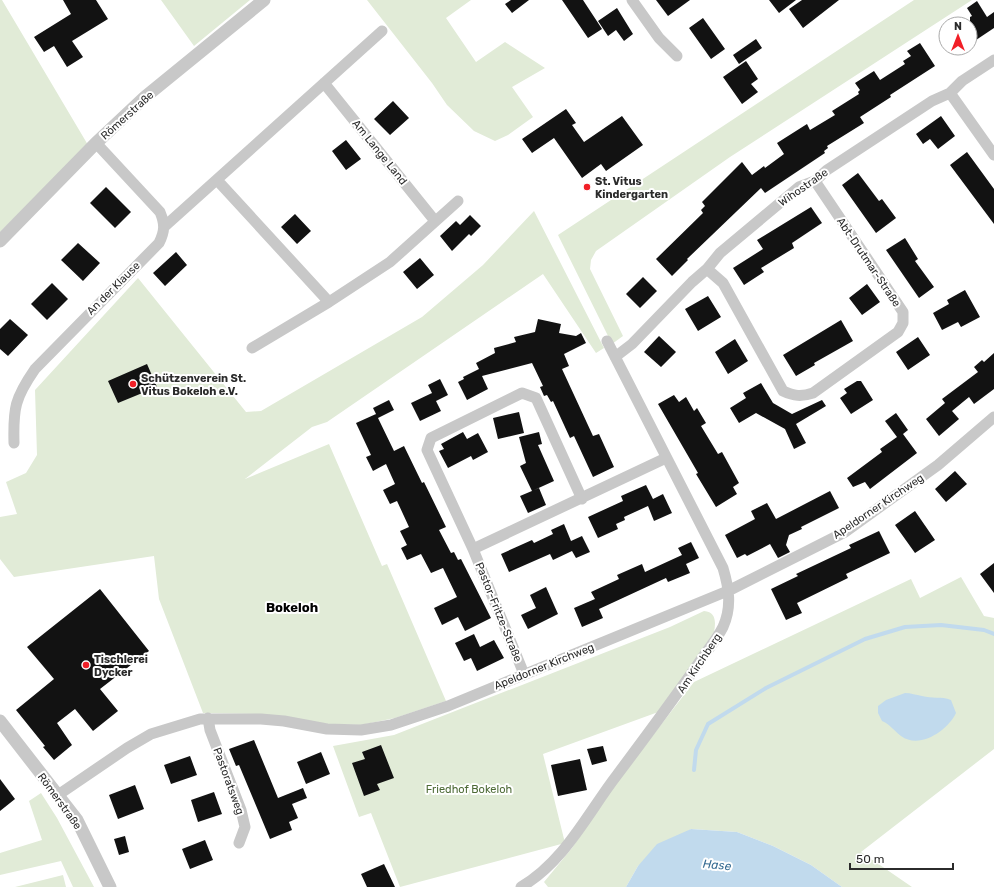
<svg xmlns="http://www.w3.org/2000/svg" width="994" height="887" viewBox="0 0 994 887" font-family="Rubik,sans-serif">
  <rect width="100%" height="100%" fill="#fff"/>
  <path fill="#e1ebd7" d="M0,0H2L88,145L0,232Z
    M161,0H250L194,46Z
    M367,0H471L446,18L476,62L505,42L545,68L512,87L533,117L508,135L495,141L474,131L447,105L432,83Z
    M914,0H972L730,157L596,251L591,260L590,269L623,336L612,344L558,235Z
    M534,211L604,348L596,353L543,274L327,422L312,427L245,479L329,444L382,566L387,564L446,701L395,718L361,725L328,724L260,714L203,713L159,599L154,556L14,577L0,559V517L17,514L6,482L26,473L37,455L35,390L138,278L246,412L261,411L422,317L483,265Z
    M961,577L984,616L994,618V749L861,852L912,887H842L811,865L773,846L737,832L691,829L638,866L626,887H548L544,882L572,848L616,783L694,682L911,579L920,598Z
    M704,611C716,612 716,622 714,632L661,711L543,754L565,843L400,887L371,813L359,817L333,746L394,735L670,627Z
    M41,793L57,818L94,887H73L61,861L0,875V853L42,840L29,801Z
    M63,875L66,887H15Z"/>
  <path fill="#c1daed" d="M905,693C911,693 916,695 922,696C932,699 941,696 951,700L956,713C948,730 920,750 901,736C894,731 891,725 882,721L878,713V706L886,700Z
    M691,829L737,832L773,846L811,865L842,887H626L638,866L657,844Z"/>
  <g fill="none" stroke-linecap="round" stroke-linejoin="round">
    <path stroke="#c1daed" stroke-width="4" d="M694,770L696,750L708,724L766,688L865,639L905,627L941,625L984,630L994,634"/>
  </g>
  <path fill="#121212" d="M63,0H96L108,19L72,41L83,57L67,67L54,46L44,52L34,37L71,14Z
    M511,0H529L512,13L505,4Z
    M562,0H583L602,29L588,38Z
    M656,0H690L668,16Z
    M769,0H796L779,13Z
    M802,0H839L803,28L789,9Z
    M977,1L987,17L994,12V28L970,44V17L972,16L967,8Z
    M617,8L633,34L624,41L616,30L608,36L598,21Z
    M703,18L725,49L711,59L689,28Z
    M756,39L762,48L739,64L733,55Z
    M920,43L935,66L890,95L891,97L860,117L864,123L827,146L828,148L824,151L825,153L765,193L761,188L687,259L688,260L672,276L656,259L703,213L701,210L705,206L702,202L742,162L752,175L764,166L765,168L784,154L777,143L807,124L810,130L835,115L832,111L859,94L858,92L860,90L855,83L874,71L880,80L905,64L903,61L911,56L907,51Z
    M746,61L758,79L751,84L758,92L742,104L723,77Z
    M393,101L409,118L390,135L374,119Z
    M566,109L576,123L572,125L584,142L622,116L643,145L606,171L601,164L582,178L554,138L532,153L522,139Z
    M941,116L955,136L938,149L930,139L923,144L916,134Z
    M346,140L361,159L346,170L332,151Z
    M967,152L994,189V224L950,165Z
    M858,173L879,201L882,199L896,218L876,233L842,185Z
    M106,187L131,212L115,228L90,203Z
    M811,207L822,223L792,243L794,248L761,268L764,272L744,285L733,268L763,249L757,240Z
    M295,214L311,231L297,244L281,227Z
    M470,215L481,226L471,236L469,234L452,251L440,236L456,221L460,225Z
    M905,238L918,259L915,261L934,287L919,298L886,250Z
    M78,243L100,263L83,281L61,260Z
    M176,252L187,265L165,286L153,273Z
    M420,258L434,275L417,289L403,272Z
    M643,277L657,291L640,308L626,294Z
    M52,283L68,299L47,320L31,304Z
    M867,284L880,302L862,315L849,298Z
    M965,290L980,317L961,327L958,322L942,330L933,313L949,304L947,300Z
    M708,296L721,317L698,331L685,309Z
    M10,319L28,335L8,356L0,349V329Z
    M538,319L561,324L559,333L576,336L581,333L586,343L564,354L569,366L562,369L593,436L599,434L614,467L593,477L574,436L570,438L553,401L551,402L547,395L544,396L540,387L543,386L532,363L482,376L488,389L467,400L458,382L464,379L463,377L479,369L476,363L495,353L494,348L516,342L514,337L535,332Z
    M841,320L853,341L814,363L815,365L796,376L783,355Z
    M659,336L676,352L661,367L644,352Z
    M918,337L930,355L908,370L896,352Z
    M735,339L748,361L728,374L715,352Z
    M994,353V389L974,404L969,397L952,411L959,419L939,436L926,419L945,403L942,399L978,372L974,367L982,360L984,362Z
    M147,364L157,387L118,403L108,381Z
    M440,379L448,395L436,401L441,411L420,421L411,403L432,393L433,395L428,385Z
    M857,381H861L873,400L851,414L840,398L847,393L844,389Z
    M761,383L773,403L792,414L822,400L826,406L796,424L806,443L794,449L785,429L756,413L739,423L730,408L746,398L743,393Z
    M674,395L679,402L686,397L694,411L697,408L706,423L701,426L718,454L722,452L739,483L733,487L737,494L716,507L696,474L698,473L658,404Z
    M389,400L394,410L378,418L394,451L404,446L422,483L424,482L446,527L439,530L451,553L454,552L458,560L461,559L491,618L465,631L458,617L442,625L434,608L457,597L443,568L431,573L421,554L407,560L401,548L407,545L400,531L409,527L397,501L390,504L383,490L395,484L386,464L373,471L366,457L371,455L356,423L376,414L377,416L373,408Z
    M519,412L524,433L498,439L493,418Z
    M896,413L908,430L903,434L917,453L870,489L865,482L853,487L847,478L882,452L880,449L897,437L885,421Z
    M463,432L467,439L478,433L488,452L473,460L471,456L448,468L439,451L444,449L441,444Z
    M539,432L542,444L538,445L554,481L532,491L520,466L526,463L519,437Z
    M955,471L967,484L946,502L935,489Z
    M646,485L653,499L663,494L672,513L654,521L648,506L624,517L625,520L616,524L618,529L598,538L588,517L623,501L621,496Z
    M539,488L546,505L528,513L520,496Z
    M830,491L839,508L801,527L802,529L789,535L786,545L790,552L778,558L770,544L747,556L745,554L737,558L725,535L755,519L751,511L767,503L776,519Z
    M915,511L935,540L915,553L895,525Z
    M564,524L571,541L582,536L590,552L576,558L572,551L553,560L550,554L509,572L501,554L532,540L534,543L553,534L551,530Z
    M879,531L890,553L846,574L848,578L797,603L802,613L786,620L771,589L798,576L796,574L851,548L849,545Z
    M691,542L699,558L686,564L690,573L668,582L666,578L599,609L603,618L582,627L574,608L595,599L591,592L619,579L617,575L642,564L645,572L682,555L678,548Z
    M994,563V593L980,574Z
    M546,587L558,614L528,629L521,615L536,608L530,595Z
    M100,589L149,651L100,689L118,711L93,731L75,709L57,723L72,745L54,760L43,747L45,746L16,710L54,679L27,647Z
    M474,634L480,647L494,640L504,658L477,671L471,658L464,661L455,643Z
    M254,740L278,798L303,788L307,798L292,804L298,818L289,822L292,830L270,839L239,765L236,766L229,749Z
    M381,745L394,778L377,784L380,790L364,796L352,763L365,759L362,752Z
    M603,746L607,761L592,765L587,749Z
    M321,752L330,774L306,784L297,762Z
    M190,756L197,775L171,784L164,765Z
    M580,759L587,790L558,796L551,765Z
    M0,779L15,799L0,811Z
    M135,785L144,809L118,819L109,795Z
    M214,792L222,814L198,822L191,800Z
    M125,836L129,852L119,855L114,839Z
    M205,840L213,860L190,869L182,849Z
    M384,864L395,887H367L361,874Z"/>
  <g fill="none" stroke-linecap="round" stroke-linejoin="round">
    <path stroke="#c8c8c8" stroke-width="11" d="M632,0L659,38L677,56
      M324,83L435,221
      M950,93L994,155
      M217,180L329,302
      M164,227L382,31
      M707,269L723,283L783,391C794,396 801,397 813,393L898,332L903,323V312L815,181
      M252,348L329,302L390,262L458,201
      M615,357L632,344L692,282L707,269L720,253L799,187L815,181L827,170L932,101L950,93L962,81L994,60
      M14,443C13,408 15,398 35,369L159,243C165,231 165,224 160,212L96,143
      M473,549L666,458
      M524,674L473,549L427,450L431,438L522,393L536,398L582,499
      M208,718L210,730L241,810L245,827L239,843
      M58,795L127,748L151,734L200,719H261L284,721L327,729L361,730L391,725L448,706L730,590L845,532L938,465L994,417
      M521,887C565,861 587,814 617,775C644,739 670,704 696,667C704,654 716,641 723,627C732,607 729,588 723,568L607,341"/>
    <path stroke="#c8c8c8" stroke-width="13" d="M0,241L96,143L145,97L264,0
      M0,721L77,820L110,887"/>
  </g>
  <g fill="#f11f27" stroke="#fff" stroke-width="1.5">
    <circle cx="587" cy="187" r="4"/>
    <circle cx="133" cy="384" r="4"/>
    <circle cx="86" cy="665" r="4"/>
  </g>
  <g text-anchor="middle" stroke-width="4" stroke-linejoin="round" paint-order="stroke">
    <g font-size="11" fill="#2b2b2b" stroke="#fff">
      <text transform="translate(127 115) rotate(-42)" y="4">Römerstraße</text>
      <text transform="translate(380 152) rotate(51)" y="4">Am Lange Land</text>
      <text transform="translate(803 187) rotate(-35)" y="4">Wihostraße</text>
      <text transform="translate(869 262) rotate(56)" y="4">Abt-Drutmar-Straße</text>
      <text transform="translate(113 288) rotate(-45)" y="4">An der Klause</text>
      <text transform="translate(878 506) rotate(-34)" y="4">Apeldorner Kirchweg</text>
      <text transform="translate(499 612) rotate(68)" y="4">Pastor-Fritze-Straße</text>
      <text transform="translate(699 663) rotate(-56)" y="4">Am Kirchberg</text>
      <text transform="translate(544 666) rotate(-22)" y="4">Apeldorner Kirchweg</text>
      <text transform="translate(229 781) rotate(70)" y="4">Pastoratsweg</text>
      <text transform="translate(60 801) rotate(54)" y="4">Römerstraße</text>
    </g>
    <g font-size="11" font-weight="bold" fill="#2b2b2b" stroke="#fff" text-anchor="start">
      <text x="595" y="185">St. Vitus<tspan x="595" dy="13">Kindergarten</tspan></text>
      <text x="141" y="382">Schützenverein St.<tspan x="141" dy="13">Vitus Bokeloh e.V.</tspan></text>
      <text x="94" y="663">Tischlerei<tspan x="94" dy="13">Dycker</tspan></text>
    </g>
    <g font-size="11" fill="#4d6a36" stroke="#fff">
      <text x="469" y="793">Friedhof Bokeloh</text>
    </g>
    <g font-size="12" font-style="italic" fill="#356b92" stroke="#fff">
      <text transform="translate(717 865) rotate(5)" y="4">Hase</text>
    </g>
    <g font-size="13" font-weight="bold" fill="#000" stroke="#fff">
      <text x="292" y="612">Bokeloh</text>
    </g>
  </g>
  <g transform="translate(958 36)"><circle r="19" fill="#ffffff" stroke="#aaaaaa"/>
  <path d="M0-3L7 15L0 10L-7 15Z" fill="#f11f27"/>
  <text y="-6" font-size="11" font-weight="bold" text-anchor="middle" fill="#2b2b2b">N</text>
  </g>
  <path d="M850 863v6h103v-6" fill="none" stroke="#2b2b2b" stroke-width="2"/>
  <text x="856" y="863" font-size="12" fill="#2b2b2b" stroke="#ffffff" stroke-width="3" paint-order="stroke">50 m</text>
</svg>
